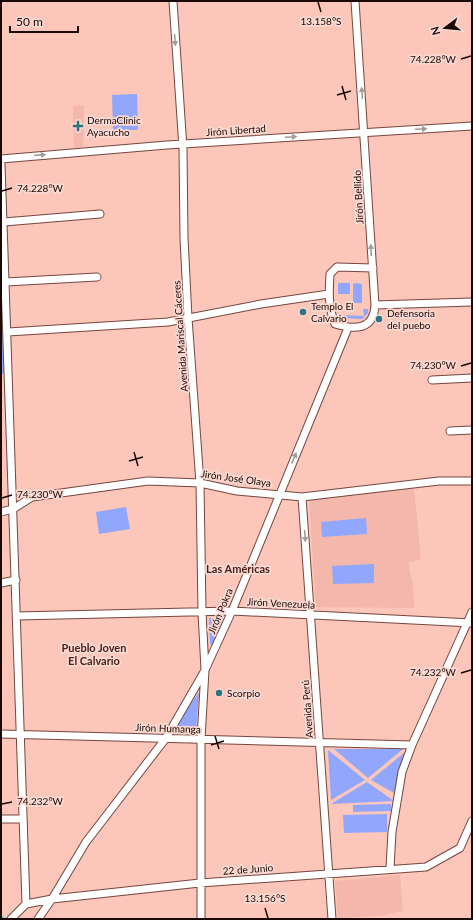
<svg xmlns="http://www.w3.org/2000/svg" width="473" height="920" viewBox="0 0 473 920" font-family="Lato,sans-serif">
  <rect width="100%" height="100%" fill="#fcc6bb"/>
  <path fill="#f4b7ab" d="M84,105L83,147L74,148L73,106Z
    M414,488L421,559L408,563L413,585L414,608L316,607L309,500Z
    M400,875L403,911L381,916L338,918L335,881Z"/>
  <path fill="#90a7fd" d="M137,94L138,130H113L112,95Z
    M338,283H350V294H338Z
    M356,283L362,284V303H353V284Z
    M363,309H368V313L362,319L340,318L337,315L364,316Z
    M1,314H3L7,374H1Z
    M126,507L130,529L99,534L96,512Z
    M366,518L367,534L322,537L321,522Z
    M374,564V583L333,584L332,566Z
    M209,618H223L213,646L210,644Z
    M199,692L196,732L172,730Z
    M334,749H403L368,778Z
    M328,750L365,780L331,800Z
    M405,752L394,793L371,780Z
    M367,782L394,801L331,804Z
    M391,804V811L353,812V805Z
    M387,814V832L344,833L343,815Z"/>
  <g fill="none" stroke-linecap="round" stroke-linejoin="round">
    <path stroke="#42cce3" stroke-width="2.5" d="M1,917L4,919"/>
    <defs>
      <path id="minor" d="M173,1L183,148L184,238L188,318L200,483L202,612L205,670
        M355,1L375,305C374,330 355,330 335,324C328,307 329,291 330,274L337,267L373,268
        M1,159L167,145L472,126
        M1,164L26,904
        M4,222L100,214
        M6,282L97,277
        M375,305L472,302
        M8,332L168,322L261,304L329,294
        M432,380L472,378
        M450,431L472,430
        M302,497L332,919
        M1,512L13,509L32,497L148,481L200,483L237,491L302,497L439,481H472
        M1,583L16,580
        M17,616L232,611L472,623
        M1,734L412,745
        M1,819H23
        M390,868L392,832L402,772L412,745L472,612
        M11,919L26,904L52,899L200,883L426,867L460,848L472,821
        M38,919L52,899L86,842L166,738L204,672
        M201,919V739L205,670L232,611L348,328"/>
    </defs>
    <use href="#minor" stroke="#74473e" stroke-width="9"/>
    <use href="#minor" stroke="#fff" stroke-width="7"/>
  </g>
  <defs><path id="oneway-solid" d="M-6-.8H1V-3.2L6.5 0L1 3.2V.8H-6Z"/></defs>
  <g fill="#a39c9b">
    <use href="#oneway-solid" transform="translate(175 40) rotate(86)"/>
    <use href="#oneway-solid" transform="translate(362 93) rotate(-94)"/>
    <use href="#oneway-solid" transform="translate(421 129) rotate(-3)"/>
    <use href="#oneway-solid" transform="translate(291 137) rotate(-4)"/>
    <use href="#oneway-solid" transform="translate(40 155) rotate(-5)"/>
    <use href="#oneway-solid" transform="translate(371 250) rotate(-93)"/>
    <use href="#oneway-solid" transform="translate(294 458) rotate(-67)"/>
    <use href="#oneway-solid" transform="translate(305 536) rotate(86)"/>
  </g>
  <path fill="none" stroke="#190805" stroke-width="1.5" d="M318,2L321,12M461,59L471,56M342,86L346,100M337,95L351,91M2,191L12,188M461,366L471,363M134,452L138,466M129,461L143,457M2,498L12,495M461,673L471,670M215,736L219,749M211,745L224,741M2,804L12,802M265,908L268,918"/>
  <g fill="#2e7481" stroke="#fad9d2" stroke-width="1.5">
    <path d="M76 120h4v4h4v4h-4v4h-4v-4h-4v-4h4z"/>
    <circle cx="303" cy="312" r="4"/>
    <circle cx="379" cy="319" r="4"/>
    <circle cx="219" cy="693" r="4"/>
  </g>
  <g text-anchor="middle" stroke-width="3.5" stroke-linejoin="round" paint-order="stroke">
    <g font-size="10" fill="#190805" stroke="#fad9d2" text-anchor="start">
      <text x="87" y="124">DermaClinic<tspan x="87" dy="12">Ayacucho</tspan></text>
      <text x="311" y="310">Templo El<tspan x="311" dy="12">Calvario</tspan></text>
      <text x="387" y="317">Defensoria<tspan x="387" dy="12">del puebo</tspan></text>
      <text x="227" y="697">Scorpio</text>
    </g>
    <g font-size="10" fill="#190805" stroke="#fad9d2">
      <text transform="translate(236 130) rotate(-4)" y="4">Jirón Libertad</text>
      <text transform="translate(358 197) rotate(-93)" y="4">Jirón Bellido</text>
      <text transform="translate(180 336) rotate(-94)" y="4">Avenida Mariscal Cáceres</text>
      <text transform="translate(236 478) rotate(8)" y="4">Jirón José Olaya</text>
      <text transform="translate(281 603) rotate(3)" y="4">Jirón Venezuela</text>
      <text transform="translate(220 611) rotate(-67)" y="4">Jirón Pokra</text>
      <text transform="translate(307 709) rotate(-94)" y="4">Avenida Perú</text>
      <text transform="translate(168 728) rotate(2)" y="4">Jirón Humanga</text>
      <text transform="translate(248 869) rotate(-4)" y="4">22 de Junio</text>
    </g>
    <g font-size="11" font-weight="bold" fill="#4c231b" stroke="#fad9d2">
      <text x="238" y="573">Las Américas</text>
      <text x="94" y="652">Pueblo Joven<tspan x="94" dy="13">El Calvario</tspan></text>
    </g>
  </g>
  <g font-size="10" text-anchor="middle" fill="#190805" stroke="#fad9d2" stroke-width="3.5" stroke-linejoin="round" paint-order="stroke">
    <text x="321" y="25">13.158°S</text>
    <text x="433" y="63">74.228°W</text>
    <text x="40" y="192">74.228°W</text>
    <text x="433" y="369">74.230°W</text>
    <text x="40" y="498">74.230°W</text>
    <text x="433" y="676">74.232°W</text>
    <text x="40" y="805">74.232°W</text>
    <text x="265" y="902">13.156°S</text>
  </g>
  <rect width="473" height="920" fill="none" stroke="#190805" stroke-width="4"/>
  <g transform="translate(445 28) rotate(254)" stroke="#fad9d2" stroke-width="3" paint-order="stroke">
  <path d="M0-3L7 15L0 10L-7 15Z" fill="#190805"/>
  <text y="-6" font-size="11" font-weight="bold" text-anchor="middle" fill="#190805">N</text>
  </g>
  <path d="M10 26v6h68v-6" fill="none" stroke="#190805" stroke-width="2"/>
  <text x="16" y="26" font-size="12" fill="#190805" stroke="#fad9d2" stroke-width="3" paint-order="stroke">50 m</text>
</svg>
